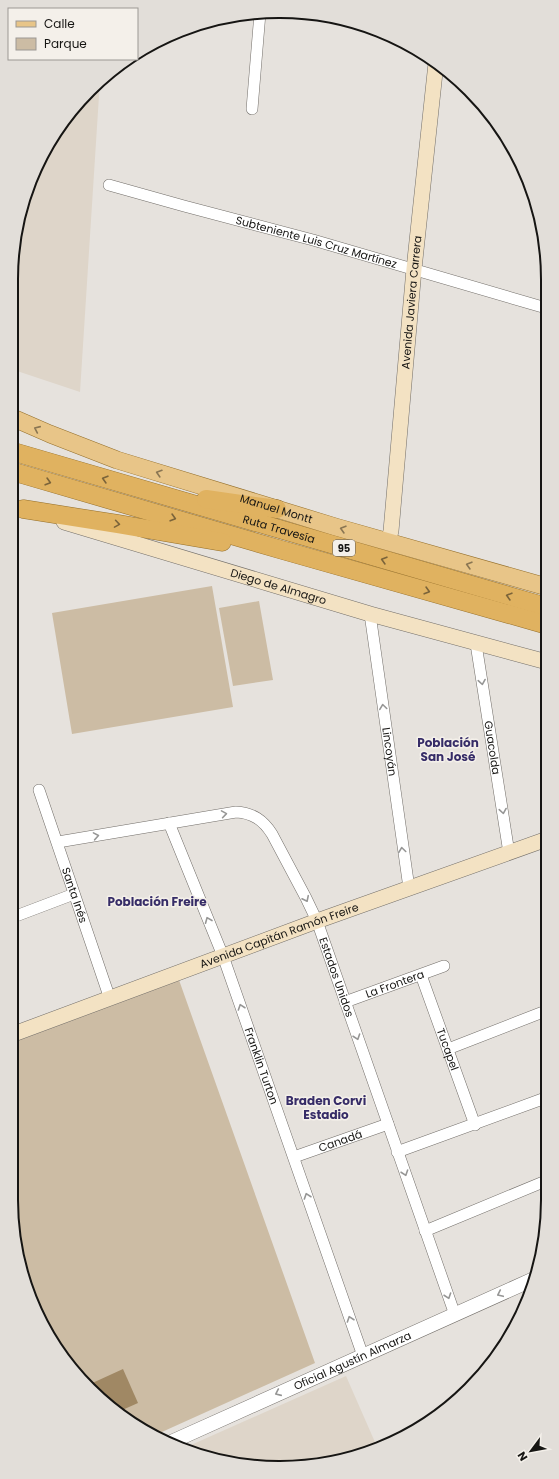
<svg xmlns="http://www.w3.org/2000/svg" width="559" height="1479" viewBox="0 0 559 1479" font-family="Poppins,sans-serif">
  <rect width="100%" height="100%" fill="#e6e2dd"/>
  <path fill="#ded5c9" d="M100,80L80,392L11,369V280L20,210L39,161L67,116Z
    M346,1376L378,1449L332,1463L244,1466L193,1454L182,1449Z"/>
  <path fill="#ccbca4" d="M212,586L233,707L72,734L52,613Z
    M259,601L273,680L233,686L219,608Z
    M179,980L315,1363L153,1436L145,1432L77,1376L47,1334L25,1286L11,1200V1043Z"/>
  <path fill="#a08864" d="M123,1369L138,1403L120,1411L88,1385Z"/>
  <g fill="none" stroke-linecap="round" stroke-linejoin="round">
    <defs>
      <g id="minor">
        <path d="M252,109L260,13"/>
        <path id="s1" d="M109,185L184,206L313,240L546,308"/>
        <path id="s2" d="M370,614L409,888"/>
        <path id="s3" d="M476,644L509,853"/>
        <path id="s4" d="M39,790L110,999"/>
        <path id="s5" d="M169,823L223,956L363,1356"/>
        <path id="s6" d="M58,842L236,812C253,813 263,820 272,834L306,898L317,921L455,1315"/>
        <path d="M16,916L74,894"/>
        <path id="s7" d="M421,975L475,1125"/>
        <path id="s8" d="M345,1002L444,966"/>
        <path d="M448,1049L548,1010"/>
        <path d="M397,1152L548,1097"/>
        <path id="s9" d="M294,1157L388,1124"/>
        <path d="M425,1231L548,1180"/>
      </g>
      <g id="tertiary">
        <path id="s10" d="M169,1443L536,1278"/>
      </g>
      <g id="secondary">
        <path id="s11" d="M64,522L370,614L547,662"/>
        <path id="s12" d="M388,542L391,531L414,269L436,63"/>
        <path id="s13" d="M11,1035L317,921L547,839"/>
      </g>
      <g id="primary">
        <path id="s14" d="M11,417L50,434L117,460L336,527L547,587"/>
      </g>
      <g id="trunk">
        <path id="s15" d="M11,451L547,607"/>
        <path d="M11,471L282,550L547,625"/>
        <path d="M206,499L277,509"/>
        <path d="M23,509L118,524L222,542"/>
      </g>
    </defs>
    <use href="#minor" stroke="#726e69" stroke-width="12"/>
    <use href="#tertiary" stroke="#726e69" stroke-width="15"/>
    <use href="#secondary" stroke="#726e69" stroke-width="16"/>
    <use href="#primary" stroke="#946f2b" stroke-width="18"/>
    <use href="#trunk" stroke="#946f2b" stroke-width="19"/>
    <use href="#minor" stroke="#fff" stroke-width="11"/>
    <use href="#tertiary" stroke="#fff" stroke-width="14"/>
    <use href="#secondary" stroke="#f3e2c3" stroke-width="15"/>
    <use href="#primary" stroke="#e8c588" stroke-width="17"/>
    <use href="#trunk" stroke="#e0b260" stroke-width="18"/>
  </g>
  <defs><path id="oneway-chevron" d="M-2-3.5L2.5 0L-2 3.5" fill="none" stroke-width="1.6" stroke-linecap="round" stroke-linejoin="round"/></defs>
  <g stroke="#8a7653">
    <use href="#oneway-chevron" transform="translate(37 429) rotate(-156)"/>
    <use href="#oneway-chevron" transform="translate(159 473) rotate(-163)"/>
    <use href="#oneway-chevron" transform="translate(343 529) rotate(-164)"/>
    <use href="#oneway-chevron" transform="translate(469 565) rotate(-164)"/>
  </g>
  <g stroke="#7b643a">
    <use href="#oneway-chevron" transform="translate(105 479) rotate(-164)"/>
    <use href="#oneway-chevron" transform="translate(48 482) rotate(16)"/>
    <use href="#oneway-chevron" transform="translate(173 518) rotate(16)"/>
    <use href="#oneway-chevron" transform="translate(117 524) rotate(9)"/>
    <use href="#oneway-chevron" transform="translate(384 560) rotate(-164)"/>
    <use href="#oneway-chevron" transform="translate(427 591) rotate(16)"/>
    <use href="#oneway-chevron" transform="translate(509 596) rotate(-164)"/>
  </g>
  <g stroke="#969695">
    <use href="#oneway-chevron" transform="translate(482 682) rotate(81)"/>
    <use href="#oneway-chevron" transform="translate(383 707) rotate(-98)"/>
    <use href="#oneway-chevron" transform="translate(503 811) rotate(81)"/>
    <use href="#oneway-chevron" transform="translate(224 814) rotate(-9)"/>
    <use href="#oneway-chevron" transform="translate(96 836) rotate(-10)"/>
    <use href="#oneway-chevron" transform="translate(402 850) rotate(-98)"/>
    <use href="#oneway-chevron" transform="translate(306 899) rotate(64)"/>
    <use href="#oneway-chevron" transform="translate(208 920) rotate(-112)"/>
    <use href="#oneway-chevron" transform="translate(241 1007) rotate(-109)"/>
    <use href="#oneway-chevron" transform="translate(357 1037) rotate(71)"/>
    <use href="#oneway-chevron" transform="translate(405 1173) rotate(71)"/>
    <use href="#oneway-chevron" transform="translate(307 1196) rotate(-109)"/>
    <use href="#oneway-chevron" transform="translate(500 1294) rotate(155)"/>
    <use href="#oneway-chevron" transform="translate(448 1296) rotate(71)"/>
    <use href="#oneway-chevron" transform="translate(350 1319) rotate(-109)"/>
    <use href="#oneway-chevron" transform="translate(278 1393) rotate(156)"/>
  </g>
  <g text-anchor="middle" stroke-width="3" stroke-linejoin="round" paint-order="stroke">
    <rect fill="#f4f0ea" stroke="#595754" stroke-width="1" x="333" y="540" width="22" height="16" rx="3"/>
    <g font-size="10" font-weight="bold" fill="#161513">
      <text x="344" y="552">95</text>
    </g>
    <g font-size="11" fill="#161513" stroke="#f4f0ea">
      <text dy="4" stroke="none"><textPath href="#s1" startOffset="215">Subteniente Luis Cruz Martínez</textPath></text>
      <text dy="4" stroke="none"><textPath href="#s12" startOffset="241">Avenida Javiera Carrera</textPath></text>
      <text dy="4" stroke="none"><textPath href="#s14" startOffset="281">Manuel Montt</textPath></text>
      <text dy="4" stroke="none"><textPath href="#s15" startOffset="279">Ruta Travesía</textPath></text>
      <text dy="4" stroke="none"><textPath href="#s11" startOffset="224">Diego de Almagro</textPath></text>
      <text dy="4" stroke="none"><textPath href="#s3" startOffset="105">Guacolda</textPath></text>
      <text dy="4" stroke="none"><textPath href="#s2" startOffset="139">Lincoyán</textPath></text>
      <text dy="4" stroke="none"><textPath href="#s4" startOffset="111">Santa Inés</textPath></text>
      <text dy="4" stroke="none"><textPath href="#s13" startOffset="286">Avenida Capitán Ramón Freire</textPath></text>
      <text dy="4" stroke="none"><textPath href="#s6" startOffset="382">Estados Unidos</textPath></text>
      <text dy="4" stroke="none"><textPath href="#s8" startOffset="53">La Frontera</textPath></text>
      <text dy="4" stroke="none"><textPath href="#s7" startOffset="79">Tucapel</textPath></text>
      <text dy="4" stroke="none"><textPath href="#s5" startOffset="260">Franklin Turton</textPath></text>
      <text dy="4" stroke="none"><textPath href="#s9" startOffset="49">Canadá</textPath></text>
      <text dy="4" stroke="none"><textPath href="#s10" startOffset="201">Oficial Agustín Almarza</textPath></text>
    </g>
    <g font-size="12" font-weight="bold" fill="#362c67" stroke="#f4f0ea">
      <text x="448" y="747">Población<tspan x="448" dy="14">San José</tspan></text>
      <text x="157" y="906">Población Freire</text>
      <text x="326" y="1105">Braden Corvi<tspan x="326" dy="14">Estadio</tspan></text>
    </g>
  </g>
  <path d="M0 0H559V1479H0ZM279 18H280A261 261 0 0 1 541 279V1200A261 261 0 0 1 280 1461H279A261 261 0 0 1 18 1200V279A261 261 0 0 1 279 18Z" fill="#e2ded9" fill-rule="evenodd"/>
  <path fill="none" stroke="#161513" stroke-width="2" d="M279 18H280A261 261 0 0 1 541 279V1200A261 261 0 0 1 280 1461H279A261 261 0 0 1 18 1200V279A261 261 0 0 1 279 18Z"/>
  <rect x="8" y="8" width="130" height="52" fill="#f4f0ea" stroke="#9b9894"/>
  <rect x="16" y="21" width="20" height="6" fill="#e8c588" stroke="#9b9894"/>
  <text x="44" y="28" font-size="12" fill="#161513">Calle</text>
  <rect x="16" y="38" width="20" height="12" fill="#ccbca4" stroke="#9b9894"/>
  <text x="44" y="48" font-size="12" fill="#161513">Parque</text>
  <g transform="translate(531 1451) rotate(238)" stroke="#f4f0ea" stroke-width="3" paint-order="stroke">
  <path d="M0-3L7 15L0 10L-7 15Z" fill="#161513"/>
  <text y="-6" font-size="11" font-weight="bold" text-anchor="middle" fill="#161513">N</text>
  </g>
</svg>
